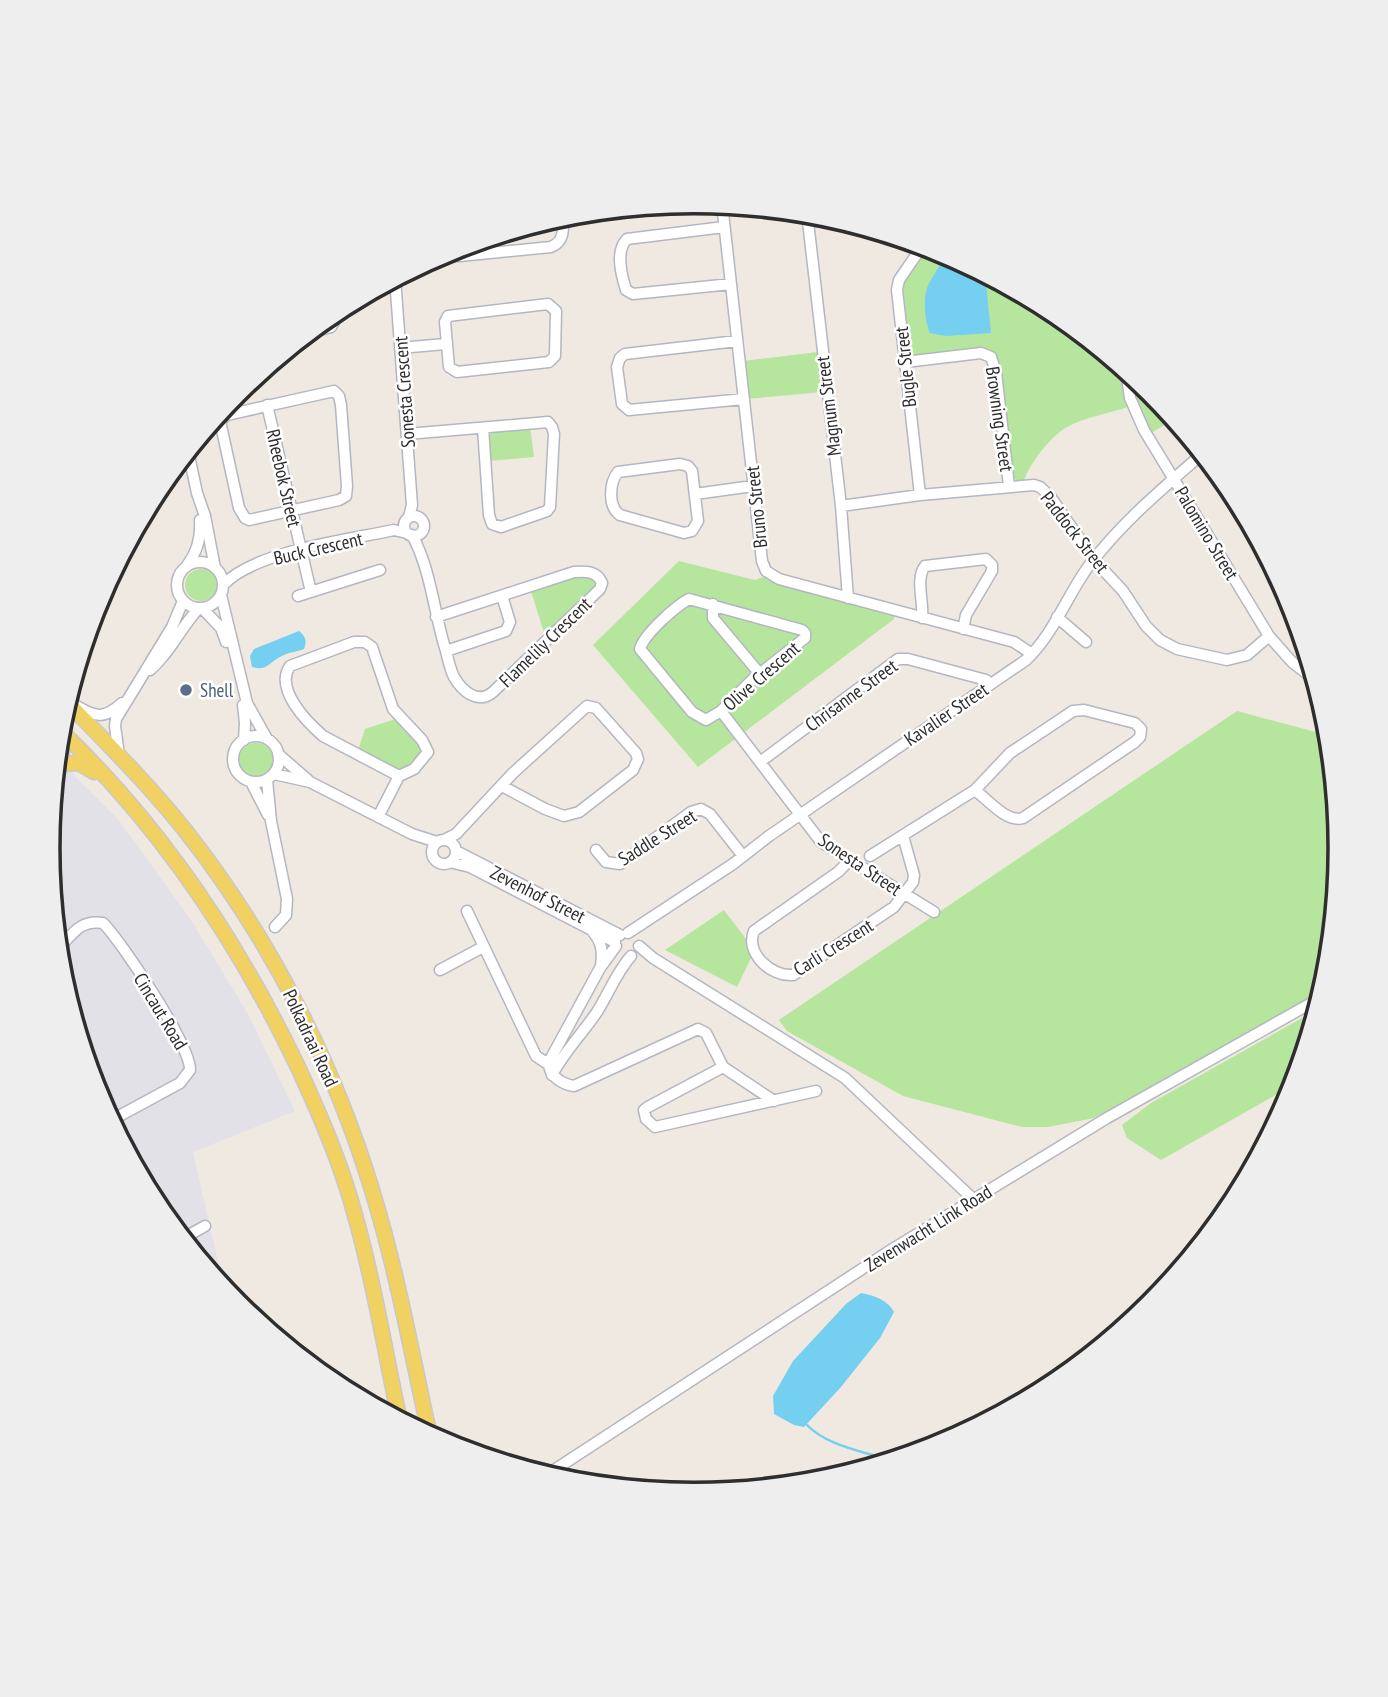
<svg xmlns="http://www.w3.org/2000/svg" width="1388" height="1697" viewBox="0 0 1388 1697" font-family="'PT Sans Narrow',sans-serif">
  <rect width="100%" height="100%" fill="#efe9e1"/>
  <path fill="#e3e1e8" d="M56,757L118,819L193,923L248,1014L295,1111L193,1152L225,1292L156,1207L96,1096L60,974L47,848Z"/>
  <path fill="#b6e59e" d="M927,247L942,251L1054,311L1120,365L1128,407C1109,413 1087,417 1069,426C1054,432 1028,465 1024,481L1016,480L1012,476L997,358L916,357L908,351L901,293L904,279Z
    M818,352L823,392L747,399L743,361Z
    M1130,374L1152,391L1171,416L1168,423L1151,433L1134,395Z
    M530,426L534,457L489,461L488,437L492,431Z
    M679,561L755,580L766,576L895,614L894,619L698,767L593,645Z
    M185 585a16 16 0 1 1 32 0a16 16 0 1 1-32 0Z
    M579,576L591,578L595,583V588L545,636L531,591Z
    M1237,711L1330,736L1341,848L1328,975L1324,989L1094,1118L1048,1127H1022L903,1096L787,1031L779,1020Z
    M395,719L423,749L421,758L401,772L358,750L365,729Z
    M239 760a17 17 0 1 1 34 0a17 17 0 1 1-34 0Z
    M724,910L746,939L752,956L737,987L665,950Z
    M1318,1009L1295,1084L1161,1160L1127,1138L1122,1125L1151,1103Z"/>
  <path fill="#75cff0" d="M945,253L985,274L991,333L946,336L930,333C925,323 923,300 927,288C932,276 941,266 945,253Z
    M299,631C306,636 307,642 304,649C297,652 288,652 282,656C270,661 267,672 252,667L250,656L254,649Z
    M861,1293C873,1295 888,1300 894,1312L880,1338L841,1387L804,1427L794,1425L774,1414L773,1396L793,1361L846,1304Z"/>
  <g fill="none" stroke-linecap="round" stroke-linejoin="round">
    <path stroke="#75cff0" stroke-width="2.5" d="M807,1425C827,1446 864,1451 891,1461"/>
    <defs>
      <path id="minor" d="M722,204L762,561L766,571L779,579L1014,642L1032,654
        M807,213L841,506L848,598
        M808,222L835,219
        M724,227L627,239C615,251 621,274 626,290L633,294L731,284
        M447,251L452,256H460L551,247C565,241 563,229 563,216
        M395,278L412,505L409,517
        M548,304L556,311L555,356L549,362L457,372L449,367L445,322L448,316Z
        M306,334L331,327L334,322V311
        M737,341L625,354L620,358L617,367L622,404L629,410L744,399
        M400,348L445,344
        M905,362L981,353L991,357L996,372L1009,486
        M1126,370L1130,398L1144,430L1269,636L1292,662L1315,680
        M334,391L339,396L341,405L347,486L346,496L339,500L249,520L245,518L239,508L220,421L227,415Z
        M267,405L311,592
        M407,434L548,422L552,427L554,434L550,507L547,511L501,527L492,524L489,515L483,428
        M188,451L197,493L205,516L215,568
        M680,464L688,466L692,471L698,521L692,531L684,533L620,515C608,507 609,483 618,472Z
        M695,494L753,486
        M920,495L897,290L899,280L923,245
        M841,506L920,495L1034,485L1040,487L1050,496L1094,560L1123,591L1146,626L1160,640L1177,649L1227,660L1247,655L1269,636
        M404 526a10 10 0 1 1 20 0a10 10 0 1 1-20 0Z
        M412,535C431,569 434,614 446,651C448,659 450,669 454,677C462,691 478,705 493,692L600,589L602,583C597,571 586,571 574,572L436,617
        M177 585a23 23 0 1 1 46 0a23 23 0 1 1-46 0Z
        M186,567C197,552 201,539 200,520
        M223,585C255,551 348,540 394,530L407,533
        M221,595L247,703L267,739
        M298,596L380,570
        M689,599L802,630L805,633V638L753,679L721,711L706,720L692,712L640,649C644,634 676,606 689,599Z
        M713,604V618L760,674
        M202,608L221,628L226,642
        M1057,617L1086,642
        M922,618C924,602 915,579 925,566L986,559L992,565V571L966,615L963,629
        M446,651L506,631L510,622L502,596
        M150,670C170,653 181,627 199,608
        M75,705C95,717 104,720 122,703
        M243,705L245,723L244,740
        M721,711L821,842L934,912
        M233 759a23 23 0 1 1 46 0a23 23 0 1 1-46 0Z
        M278,754L308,780
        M119,755L115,726L116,719L172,627L183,601
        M760,762L898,659H908L986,680L990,684
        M274,774L310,782L412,834L437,842
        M267,780L271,821L287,899L286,915L275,927
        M251,782L268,815
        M378,817L399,776L414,769L428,752L422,740L393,709L372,647L365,642H354L290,666C274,689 307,722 323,736L399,776
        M444,840L456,834L513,773L587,706L596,708L636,753L638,759L633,770L579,812L564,816L545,809L502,786
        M432 852a12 12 0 1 1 24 0a12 12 0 1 1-24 0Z
        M596,850L606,862L620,864L691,812L701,809L710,814L743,856
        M456,851L620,935
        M870,856L975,790C988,800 1007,823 1023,818L1135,742L1140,737L1141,729L1135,723L1084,710L1073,711L1010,753L975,790
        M849,861L838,872L754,931C745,953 771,977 793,975L894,907L913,882L914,875L903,836
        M450,862L470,867L615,942
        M467,911L536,1056L548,1064
        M593,932C602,943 603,952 601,966
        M628,933L733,864L769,836L1026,660C1053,635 1067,596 1088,567C1121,523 1162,489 1202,454
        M616,946L600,968L550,1060C546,1074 561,1084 574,1086L698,1029L706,1033L723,1067L774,1101
        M639,946L653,958L845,1078L973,1199
        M57,950C72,935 80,919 103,923C122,942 191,1046 190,1070L180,1083L110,1121
        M440,970L483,947
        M723,1067L648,1107L644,1110L646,1119L655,1127L816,1091
        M552,1075C564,1052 582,1034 597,1012C609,993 616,973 631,956
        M182,1239L205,1226
        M545,1476L891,1250L1107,1118L1322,997"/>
      <path id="major" d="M66,701C108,744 151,787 188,834C270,939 333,1062 372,1190C397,1271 412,1355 430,1437
        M59,729C160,825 237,940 297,1065C320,1115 342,1165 356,1219C375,1285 385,1354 400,1421
        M58,739L62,751L61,764L79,763L94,772"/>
    </defs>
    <use href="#minor" stroke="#b4b7c1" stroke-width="13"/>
    <use href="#major" stroke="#c9c9c9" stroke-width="17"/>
    <use href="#minor" stroke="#fff" stroke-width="10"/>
    <use href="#major" stroke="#f2d163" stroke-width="14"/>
  </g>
  <circle fill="#5c6f8a" stroke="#fff" stroke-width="2.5" cx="186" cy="690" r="7"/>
  <g text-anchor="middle" stroke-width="5" stroke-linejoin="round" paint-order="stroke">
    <g font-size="19" fill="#2e2e2e" stroke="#fff">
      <text transform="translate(905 367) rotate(-96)" y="7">Bugle Street</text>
      <text transform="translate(404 392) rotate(-94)" y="7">Sonesta Crescent</text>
      <text transform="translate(828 406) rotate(-97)" y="7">Magnum Street</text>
      <text transform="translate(1000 419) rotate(82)" y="7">Browning Street</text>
      <text transform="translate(284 478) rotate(77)" y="7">Rheebok Street</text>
      <text transform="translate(756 507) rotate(-96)" y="7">Bruno Street</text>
      <text transform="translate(1075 532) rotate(52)" y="7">Paddock Street</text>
      <text transform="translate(1207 533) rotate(59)" y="7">Palomino Street</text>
      <text transform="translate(318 548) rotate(-13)" y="7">Buck Crescent</text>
      <text transform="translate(545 642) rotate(-44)" y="7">Flamelily Crescent</text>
      <text transform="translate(761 676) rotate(-41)" y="7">Olive Crescent</text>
      <text transform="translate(851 695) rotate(-36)" y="7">Chrisanne Street</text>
      <text transform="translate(946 714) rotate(-34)" y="7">Kavalier Street</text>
      <text transform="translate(657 837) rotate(-32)" y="7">Saddle Street</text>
      <text transform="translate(860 864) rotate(34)" y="7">Sonesta Street</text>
      <text transform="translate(538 894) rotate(27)" y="7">Zevenhof Street</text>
      <text transform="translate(833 947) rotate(-32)" y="7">Carli Crescent</text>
      <text transform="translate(161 1011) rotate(59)" y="7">Cincaut Road</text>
      <text transform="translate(311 1038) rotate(65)" y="7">Polkadraai Road</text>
      <text transform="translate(928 1228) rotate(-32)" y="7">Zevenwacht Link Road</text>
    </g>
    <g font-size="19" fill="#4e5e75" stroke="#fff" text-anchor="start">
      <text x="200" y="697">Shell</text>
    </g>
  </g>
  <path d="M0 0H1388V1697H0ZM60 848a634 634 0 1 1 1268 0a634 634 0 1 1-1268 0Z" fill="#eee" fill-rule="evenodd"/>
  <path fill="none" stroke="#2e2e2e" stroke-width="3.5" d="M60 848a634 634 0 1 1 1268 0a634 634 0 1 1-1268 0Z"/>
</svg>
